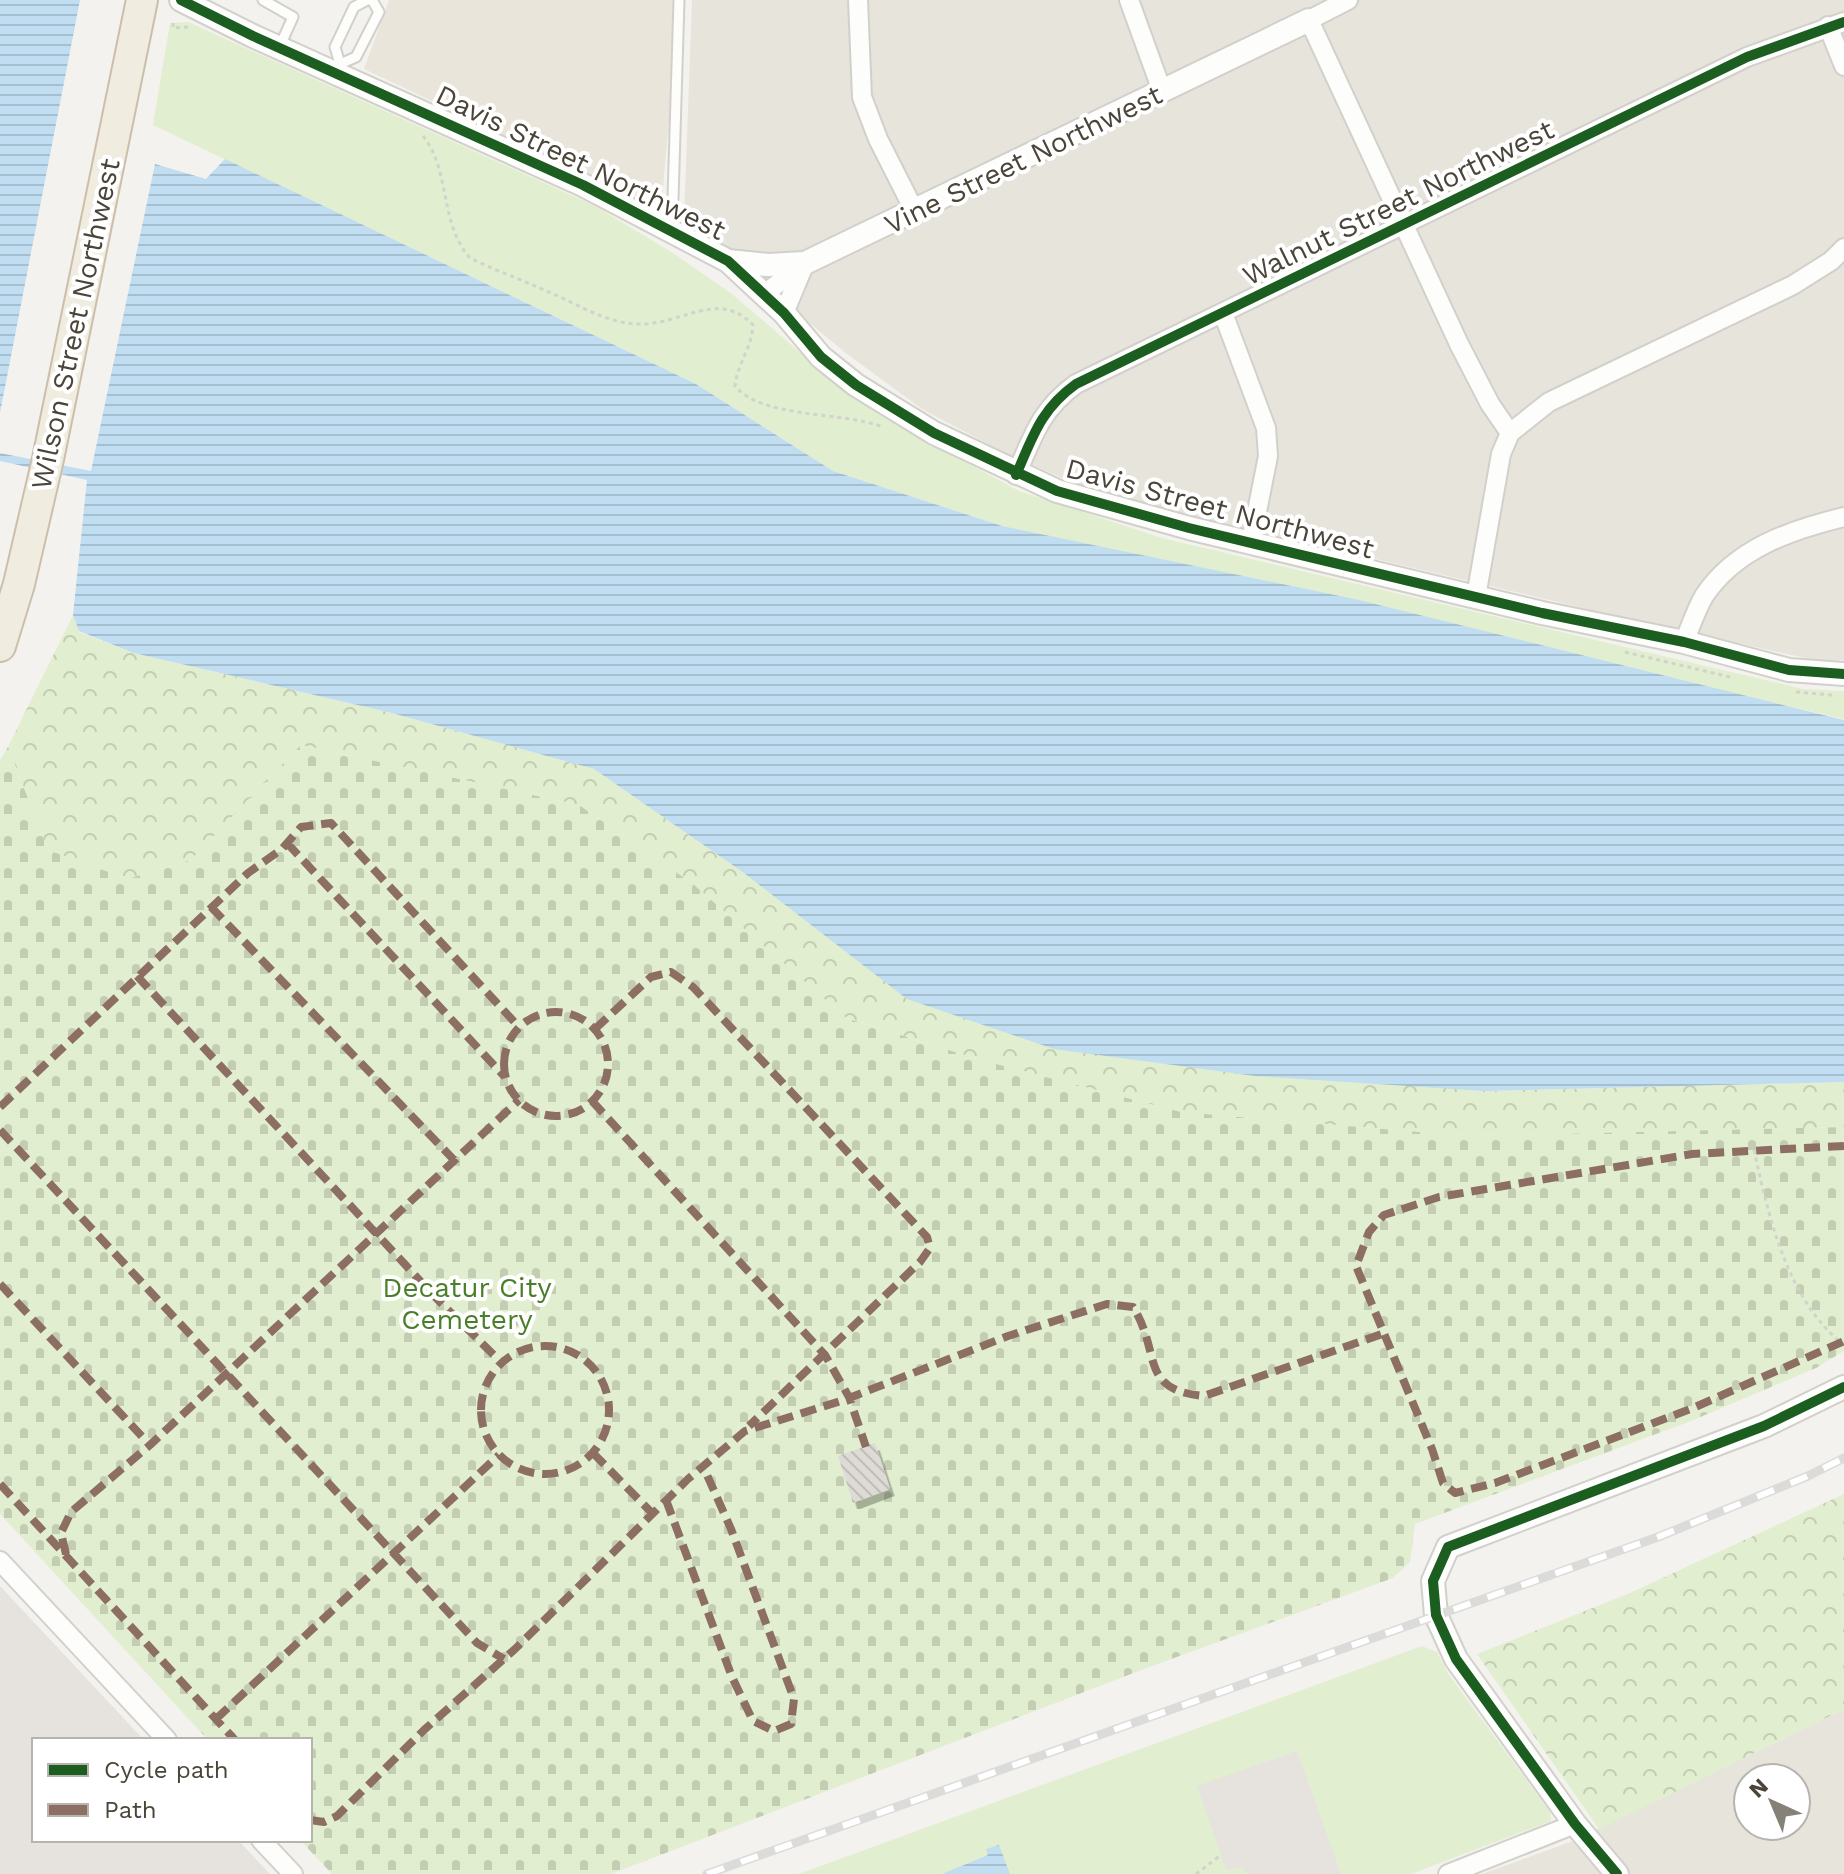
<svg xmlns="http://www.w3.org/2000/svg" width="1844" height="1874" viewBox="0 0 1844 1874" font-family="'Work Sans',sans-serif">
  <defs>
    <pattern id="forest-crowns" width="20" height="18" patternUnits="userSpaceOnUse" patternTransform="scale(2)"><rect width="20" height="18" fill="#e1eecf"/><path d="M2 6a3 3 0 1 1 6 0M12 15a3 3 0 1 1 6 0" fill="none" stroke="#c3cdb2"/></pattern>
    <pattern id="cemetery-stones" width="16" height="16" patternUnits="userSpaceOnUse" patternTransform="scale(2)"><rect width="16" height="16" fill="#e1eecf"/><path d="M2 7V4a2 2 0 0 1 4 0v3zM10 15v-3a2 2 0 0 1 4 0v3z" fill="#c3cdb2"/></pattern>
    <pattern id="water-rules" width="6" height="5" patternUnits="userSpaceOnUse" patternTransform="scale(2)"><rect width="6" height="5" fill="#c0ddf1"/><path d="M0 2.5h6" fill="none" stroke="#a6bfcf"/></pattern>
    <pattern id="building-back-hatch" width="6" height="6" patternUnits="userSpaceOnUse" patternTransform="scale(2)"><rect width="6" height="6" fill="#dedbd6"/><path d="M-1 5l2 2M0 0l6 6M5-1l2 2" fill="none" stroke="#c0bdb8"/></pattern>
    <filter id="shadow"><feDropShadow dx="4.5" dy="7" stdDeviation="0" flood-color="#0004"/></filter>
  </defs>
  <rect width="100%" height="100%" fill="#f4f2ee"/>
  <path fill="#e7e4dc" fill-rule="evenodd" d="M692,0H1844V660L1819,661L1647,623L1097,493L1003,452L922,409L847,354L684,219Z
    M1844,1709V1874H1482L1573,1841ZM1748,1778H1796V1826H1748Z"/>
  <path fill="#e6e2de" d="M0,1586L144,1740H34V1840H238L270,1874H0Z"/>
  <path fill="#eae5da" d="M389,0H680L661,209L364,69Z"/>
  <path fill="url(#forest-crowns)" d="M73,615L79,632L134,653L392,713L594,769L744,873L1485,1091L1844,1082V1127L1467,1136L1181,1112L977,1059L846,1018L693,884L579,805L301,745L191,860L128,879L48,850L8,747Z
    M1844,1494V1709L1599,1829L1477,1654L1630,1593Z"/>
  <path fill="url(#cemetery-stones)" d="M301,745L579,805L693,884L846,1018L977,1059L1181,1112L1467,1136L1844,1127V1351L1816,1368L1691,1421L1415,1524L1410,1562L1393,1578L1144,1669L611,1874H332L300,1840H310V1740H208L0,1514V760L8,747L48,850L128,879L191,860Z"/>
  <path fill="#e1eecf" d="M188,22L593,205L670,251L732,294L825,374L900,426L1019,491L1162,538L1803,689L1844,691V719L1002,526L833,471L696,384L153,125L170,23Z
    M1422,1646L1437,1652L1449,1675L1550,1812L1551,1821L1411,1874H799Z"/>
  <path fill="#e6e3df" d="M1297,1751L1341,1874H1248L1242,1867L1226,1870L1197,1786Z"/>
  <path fill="url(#water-rules)" d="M0,0H80L0,413Z
    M225,159L696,384L833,471L1002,526L1359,600L1844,720V1082L1485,1091L1255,1076L1054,1049L907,999L744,873L594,769L392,713L134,653L79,631L73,615L87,480L0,461V453L91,471L155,164L206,179Z
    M999,1845L1010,1874H942L988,1855L986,1849Z"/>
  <path fill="url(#building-back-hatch)" filter="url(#shadow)" d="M875,1443L890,1489L853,1503L838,1456Z"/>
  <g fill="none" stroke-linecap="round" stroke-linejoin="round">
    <defs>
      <path id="service" d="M263,0L293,17L279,48
        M340,64L356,57L379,12L372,0
        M338,72L340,64L335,47L354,7L367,0
        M666,228L673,199L679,0"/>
      <path id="minor" d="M858,0L862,97L878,139L914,210
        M1129,0L1162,91
        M1348,0L1309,20L1459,344L1490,404L1510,433
        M1828,26L1844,66
        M763,295L803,264
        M784,313L805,263
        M1223,313L1266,428L1268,456L1251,542
        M1016,475C1033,436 1041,409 1076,384L1747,57L1844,22
        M1476,597L1501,454L1510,433L1549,402L1793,285L1831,261L1844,248
        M1684,642C1690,628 1696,610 1704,596C1736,548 1791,530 1844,517
        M0,1561L167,1740
        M261,1840L293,1874
        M1448,1874L1575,1824"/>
      <path id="tertiary" d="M181,0L253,36L583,185L728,261L784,313L821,357L856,385L934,433L1057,491L1189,528L1542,613L1684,642L1789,670L1844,674
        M728,261L768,265L805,263L1309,20
        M1617,1874L1575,1824L1456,1659L1436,1615L1433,1581L1448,1547L1764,1426L1844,1387"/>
      <path id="trunk" d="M0,646L19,584L48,459L142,0"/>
    </defs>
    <use href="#service" stroke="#d2d0cb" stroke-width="13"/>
    <use href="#minor" stroke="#d2d0cb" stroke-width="22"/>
    <use href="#tertiary" stroke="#d2d0cb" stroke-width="26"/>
    <use href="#trunk" stroke="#ccbfa9" stroke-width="34"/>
    <path stroke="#d3d2cc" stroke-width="3" stroke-dasharray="4 4" stroke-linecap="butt" d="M173,23V28L188,27
      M423,136C451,171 439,223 470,258C494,270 520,279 544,290C574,302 605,323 637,324C681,326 718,288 753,325C752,348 737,364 735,386C762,419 842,411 883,427
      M1625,652L1730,677
      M1796,692L1832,695
      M1754,1150C1769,1218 1787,1300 1844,1345
      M1196,1874L1221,1855"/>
    <use href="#service" stroke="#fdfdfc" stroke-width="9"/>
    <use href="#minor" stroke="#fdfdfc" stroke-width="18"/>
    <use href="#tertiary" stroke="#fdfdfc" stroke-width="22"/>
    <use href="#trunk" stroke="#f0ece0" stroke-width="30"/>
    <defs>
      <path id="rail" d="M707,1874L1658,1537L1808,1476L1844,1458"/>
    </defs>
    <use href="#rail" stroke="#dbdbda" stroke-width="9"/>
    <use href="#rail" stroke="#fff" stroke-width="6" stroke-dasharray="18" stroke-linecap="butt"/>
    <path stroke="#8d6e63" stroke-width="8" stroke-dasharray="16 8" stroke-linecap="butt" d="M287,843L505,1077
      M211,907L454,1160
      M137,976L438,1300L501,1362
      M504 1064a52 52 0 1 1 104 0a52 52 0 1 1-104 0Z
      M595,1029L651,977L671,972L693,987L927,1237L930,1248L920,1262L749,1426
      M592,1101L825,1355L849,1397L866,1447
      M0,1107L248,873L282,849L301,827L331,823L519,1027
      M0,1130L477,1643L504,1659
      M1844,1146L1692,1154L1439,1197L1384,1215L1369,1232L1356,1266L1432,1449L1443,1483L1455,1493L1495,1483L1693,1408L1844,1341
      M0,1284L150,1445
      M481 1410a64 64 0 1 1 128 0a64 64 0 1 1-128 0Z
      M593,1453L653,1514
      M0,1484L235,1740
      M666,1500L732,1677L753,1721L774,1731L791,1724L794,1699L731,1529L703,1466
      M66,1554L61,1533L71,1512L150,1445L519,1100
      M216,1719L499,1455
      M310,1820L324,1822L337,1816L424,1730L515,1649L688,1479L745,1431L844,1400L1008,1336L1107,1304L1133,1307C1162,1353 1138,1390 1204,1396L1385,1333"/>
    <defs>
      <path id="cycleway" d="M181,0L253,36L583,185L728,261L784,313L821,357L856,385L934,433L1057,491L1189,528L1542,613L1684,642L1789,670L1844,674
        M1016,475C1033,436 1041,409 1076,384L1747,57L1844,22
        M1617,1874L1575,1824L1456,1659L1436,1615L1433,1581L1448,1547L1764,1426L1844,1387"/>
    </defs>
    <use href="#cycleway" stroke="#fff" stroke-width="15"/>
    <use href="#cycleway" stroke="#1b5e20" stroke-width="10"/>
  </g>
  <g text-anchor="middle" stroke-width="8" stroke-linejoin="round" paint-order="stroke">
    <g font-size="28" fill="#4b4439" stroke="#fff">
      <text transform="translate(1023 159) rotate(-26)" y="10">Vine Street Northwest</text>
      <text transform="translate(581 162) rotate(26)" y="10">Davis Street Northwest</text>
      <text transform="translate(1398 202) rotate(-26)" y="10">Walnut Street Northwest</text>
      <text transform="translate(75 324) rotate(-78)" y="10">Wilson Street Northwest</text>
      <text transform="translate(1220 508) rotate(15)" y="10">Davis Street Northwest</text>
    </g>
    <g font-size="28" fill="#4a7f2a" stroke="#fff">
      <text x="467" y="1297">Decatur City<tspan x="467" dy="32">Cemetery</tspan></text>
    </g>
  </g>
  <rect x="32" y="1738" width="280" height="104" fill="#ffffff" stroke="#b7b4b0" stroke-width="2"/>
  <rect x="48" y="1764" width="40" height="12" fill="#1b5e20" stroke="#b7b4b0" stroke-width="2"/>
  <text x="104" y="1778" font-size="24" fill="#4b4439">Cycle path</text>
  <rect x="48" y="1804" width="40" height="12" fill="#8d6e63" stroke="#b7b4b0" stroke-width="2"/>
  <text x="104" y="1818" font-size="24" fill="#4b4439">Path</text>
  <g transform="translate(1772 1802) rotate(316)"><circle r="38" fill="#ffffff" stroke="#b7b4b0" stroke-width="2"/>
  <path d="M0-6L14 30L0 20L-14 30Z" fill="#868178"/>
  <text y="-12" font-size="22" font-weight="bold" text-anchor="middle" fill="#4b4439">N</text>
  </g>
</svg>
